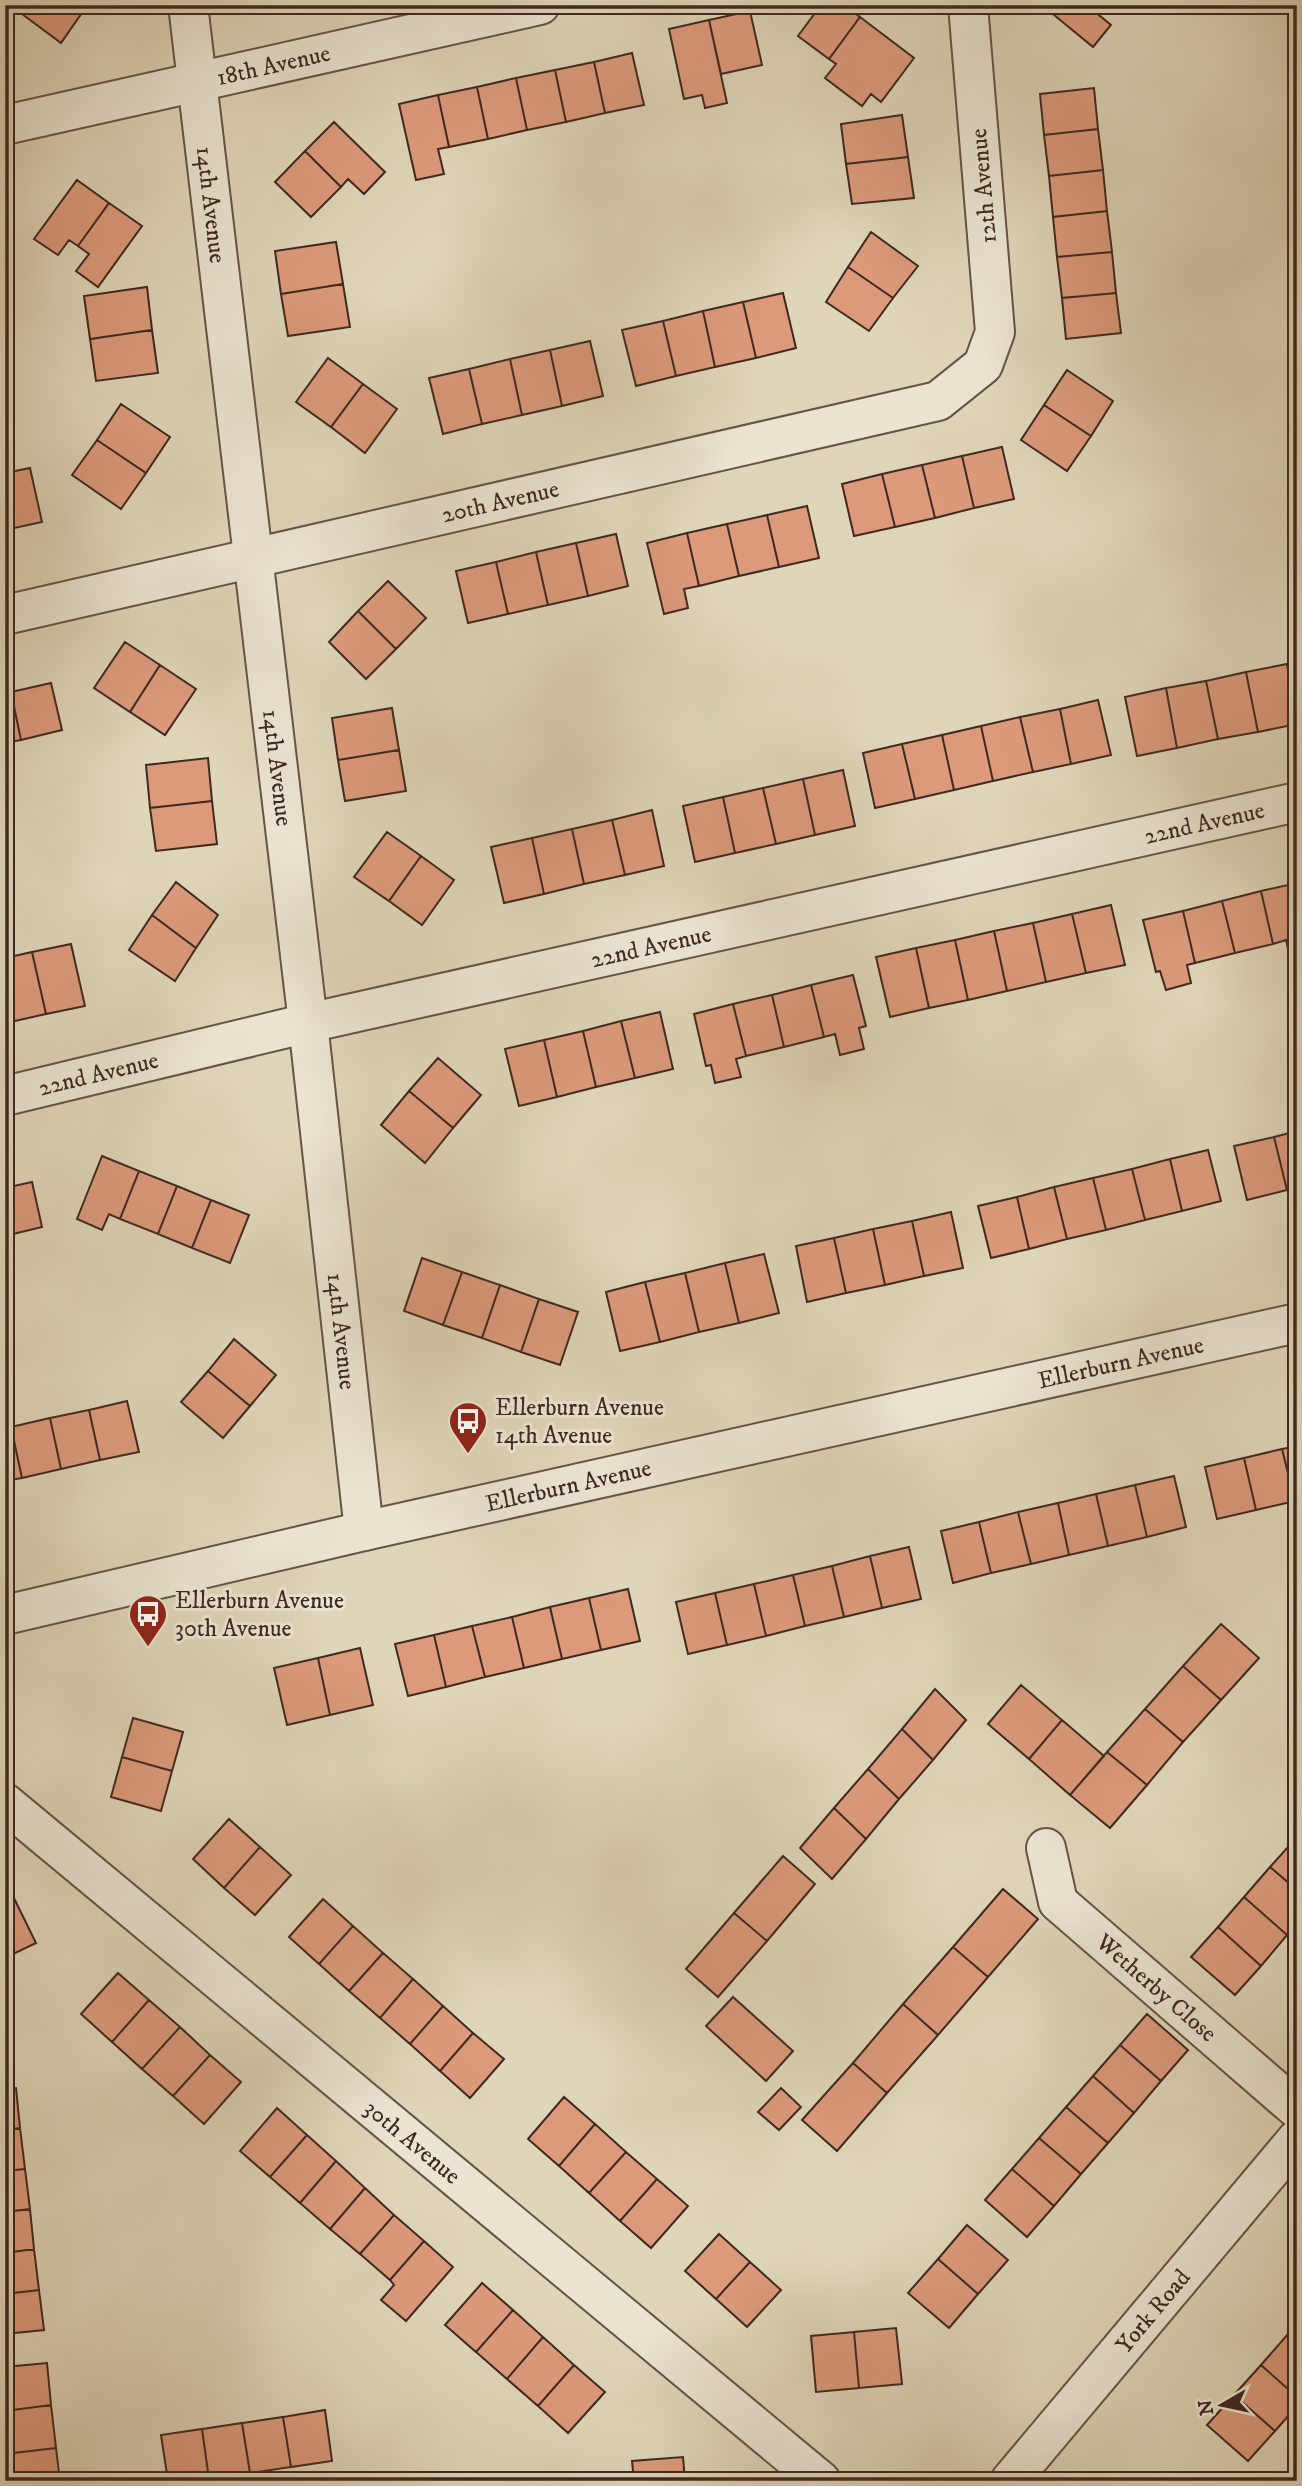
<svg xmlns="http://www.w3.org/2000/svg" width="1302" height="2486" viewBox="0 0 1302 2486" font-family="'IM FELL DW Pica',serif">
  <rect width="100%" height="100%" fill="#dfd5b8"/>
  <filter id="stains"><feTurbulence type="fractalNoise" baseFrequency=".00286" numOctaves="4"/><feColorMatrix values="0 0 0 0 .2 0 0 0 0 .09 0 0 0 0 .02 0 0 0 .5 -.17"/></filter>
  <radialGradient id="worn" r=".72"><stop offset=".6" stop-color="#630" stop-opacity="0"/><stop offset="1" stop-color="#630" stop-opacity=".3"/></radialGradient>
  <path fill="#dc9a7b" stroke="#3f2922" stroke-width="2" d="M10,5H84L86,7L61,43Z
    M821,5H844L860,17L829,59L798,36Z
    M1042,5H1099L1094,11L1111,25L1093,47Z
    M750,11L762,65L721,74L709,20Z
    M860,17L914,58L881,102L871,94L862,106L825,78L836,64L829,59Z
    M709,20L727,103L705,108L702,95L684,99L669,29Z
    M632,53L644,105L605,113L594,62Z
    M594,62L605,113L566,122L555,70Z
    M555,70L566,122L527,130L516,78Z
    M516,78L527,130L488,139L477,87Z
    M477,87L488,139L449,147L438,95Z
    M1094,88L1098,129L1044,135L1040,94Z
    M438,95L449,147L438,149L444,174L416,180L399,104Z
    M902,115L908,157L846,164L841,124Z
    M334,122L385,172L364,194L348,179L341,187L305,151Z
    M1098,129L1103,170L1049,176L1044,135Z
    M305,151L341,187L311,217L275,182Z
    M908,157L914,198L852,204L846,164Z
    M1103,170L1107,211L1053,217L1049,176Z
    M77,180L109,203L78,246L69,240L58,255L34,239Z
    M109,203L142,226L98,287L76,271L89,254L78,246Z
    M1107,211L1112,252L1057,257L1053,217Z
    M5,228L11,253L5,254Z
    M871,232L918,266L893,298L848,267Z
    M336,242L343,284L281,294L275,251Z
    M1112,252L1116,293L1062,298L1057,257Z
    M848,267L893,298L869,331L826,302Z
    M343,284L350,327L288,336L281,294Z
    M147,287L152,330L90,339L84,296Z
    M783,293L796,348L756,358L743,302Z
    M1116,293L1121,333L1066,339L1062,298Z
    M743,302L756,358L715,367L703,311Z
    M703,311L715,367L676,376L663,321Z
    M663,321L676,376L636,386L622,330Z
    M152,330L158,373L96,381L90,339Z
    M590,341L603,396L562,406L550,350Z
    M550,350L562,406L522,415L510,359Z
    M328,358L363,384L331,427L296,402Z
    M510,359L522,415L482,424L469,369Z
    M469,369L482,424L443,434L429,378Z
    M1067,370L1113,401L1091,436L1044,405Z
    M363,384L397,409L365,453L331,427Z
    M121,404L170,437L146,473L97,440Z
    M1044,405L1091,436L1067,471L1021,440Z
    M97,440L146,473L121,509L72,475Z
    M1002,447L1014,499L974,508L962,456Z
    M962,456L974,508L935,518L922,465Z
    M922,465L935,518L895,527L882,474Z
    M30,468L42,522L5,530V473Z
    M882,474L895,527L854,536L842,484Z
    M807,506L819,558L779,567L767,515Z
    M767,515L779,567L739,576L727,524Z
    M727,524L739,576L699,586L687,533Z
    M687,533L699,586L684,589L688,608L664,614L647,543Z
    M616,534L628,586L588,596L576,543Z
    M576,543L588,596L548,605L536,552Z
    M536,552L548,605L508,614L496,562Z
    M496,562L508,614L468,623L456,571Z
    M388,581L426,618L396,649L358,611Z
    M358,611L396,649L366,679L329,642Z
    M125,642L160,665L130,712L94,688Z
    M1287,664L1297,724L1258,732L1246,672Z
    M160,665L196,689L165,735L130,712Z
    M1246,672L1258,732L1218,739L1206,681Z
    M1206,681L1218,739L1177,748L1166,688Z
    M51,683L62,730L21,740L11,692Z
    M1166,688L1177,748L1137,756L1125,697Z
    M11,692L21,740L5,743V693Z
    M1098,700L1111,755L1071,764L1060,709Z
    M392,708L399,750L338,760L332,718Z
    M1060,709L1071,764L1033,772L1020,717Z
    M1020,717L1033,772L993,781L981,726Z
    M981,726L993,781L954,790L942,735Z
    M942,735L954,790L915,799L902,744Z
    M902,744L915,799L875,808L863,753Z
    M399,750L406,791L345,801L338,760Z
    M208,758L212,801L150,808L146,765Z
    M843,770L855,826L815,835L803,779Z
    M803,779L815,835L776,844L763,788Z
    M763,788L776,844L735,853L723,797Z
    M723,797L735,853L695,862L683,806Z
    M212,801L217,844L156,851L150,808Z
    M652,810L664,866L625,875L612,820Z
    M612,820L625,875L584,884L572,829Z
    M572,829L584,884L544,894L532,838Z
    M387,832L421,856L389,901L354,877Z
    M532,838L544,894L504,903L491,847Z
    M421,856L454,880L422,925L389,901Z
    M176,882L218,915L196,948L152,915Z
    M1297,883V960L1291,961L1286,940L1273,944L1261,891Z
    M1261,891L1273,944L1235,953L1222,901Z
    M1222,901L1235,953L1195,963L1183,911Z
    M1111,905L1125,965L1086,973L1072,914Z
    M1183,911L1195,963L1187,965L1191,983L1166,990L1160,971L1156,972L1143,920Z
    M1072,914L1086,973L1046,982L1033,923Z
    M152,915L196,948L175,981L129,950Z
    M1033,923L1046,982L1007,991L994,931Z
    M994,931L1007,991L968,1000L955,940Z
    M955,940L968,1000L929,1008L916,948Z
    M71,944L85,1006L46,1014L32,952Z
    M916,948L929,1008L890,1017L876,957Z
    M32,952L46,1014L6,1023L5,958Z
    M853,975L866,1026L859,1028L864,1049L840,1055L835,1034L824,1037L811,985Z
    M811,985L824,1037L784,1047L772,995Z
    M772,995L784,1047L746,1056L733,1004Z
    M733,1004L746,1056L736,1059L741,1077L715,1083L711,1065L706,1066L694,1014Z
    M660,1012L673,1069L635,1078L621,1021Z
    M621,1021L635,1078L596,1087L583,1031Z
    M583,1031L596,1087L557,1097L544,1040Z
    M544,1040L557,1097L519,1106L505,1049Z
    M438,1058L481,1095L453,1128L409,1091Z
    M409,1091L453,1128L425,1163L381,1125Z
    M1297,1131V1187L1287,1190L1274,1137Z
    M1274,1137L1287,1190L1247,1200L1234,1146Z
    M1208,1150L1221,1201L1182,1211L1170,1159Z
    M102,1156L139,1171L120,1219L109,1214L102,1230L77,1219Z
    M1170,1159L1182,1211L1145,1220L1132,1169Z
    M1132,1169L1145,1220L1106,1230L1093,1178Z
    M139,1171L177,1186L158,1234L120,1219Z
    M1093,1178L1106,1230L1067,1239L1054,1187Z
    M32,1182L42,1227L5,1236V1188Z
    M177,1186L211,1200L192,1248L158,1234Z
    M1054,1187L1067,1239L1029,1249L1017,1197Z
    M1017,1197L1029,1249L991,1258L978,1206Z
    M211,1200L249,1215L230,1263L192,1248Z
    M951,1212L963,1268L924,1276L912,1221Z
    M912,1221L924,1276L885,1285L873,1229Z
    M873,1229L885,1285L846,1293L834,1238Z
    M834,1238L846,1293L807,1302L796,1246Z
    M764,1254L779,1313L739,1323L725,1263Z
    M422,1258L462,1272L443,1325L404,1311Z
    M725,1263L739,1323L699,1332L685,1273Z
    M462,1272L500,1285L482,1338L443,1325Z
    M685,1273L699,1332L660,1342L645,1282Z
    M645,1282L660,1342L620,1351L606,1292Z
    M500,1285L539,1299L521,1352L482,1338Z
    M539,1299L578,1312L560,1365L521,1352Z
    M234,1339L276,1375L250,1406L208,1371Z
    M208,1371L250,1406L223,1438L181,1402Z
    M127,1401L139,1452L100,1460L89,1410Z
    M89,1410L100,1460L61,1469L50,1418Z
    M50,1418L61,1469L22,1478L11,1427Z
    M11,1427L22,1478L5,1481V1428Z
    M1297,1446V1500L1295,1501L1282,1449Z
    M1282,1449L1295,1501L1256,1510L1244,1458Z
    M1244,1458L1256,1510L1217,1519L1205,1467Z
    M1174,1476L1186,1527L1147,1537L1135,1485Z
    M1135,1485L1147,1537L1108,1546L1096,1494Z
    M1096,1494L1108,1546L1069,1555L1058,1503Z
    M1058,1503L1069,1555L1031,1564L1018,1512Z
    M1018,1512L1031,1564L991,1573L979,1522Z
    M979,1522L991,1573L953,1583L941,1531Z
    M909,1547L921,1599L882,1608L870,1556Z
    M870,1556L882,1608L844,1617L832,1566Z
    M832,1566L844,1617L805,1626L793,1575Z
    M793,1575L805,1626L766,1636L754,1584Z
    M754,1584L766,1636L727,1645L715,1593Z
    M628,1589L640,1641L601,1650L589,1598Z
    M715,1593L727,1645L688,1654L676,1602Z
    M589,1598L601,1650L562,1659L550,1607Z
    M550,1607L562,1659L524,1668L512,1617Z
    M512,1617L524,1668L485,1677L472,1626Z
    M1221,1624L1259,1658L1221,1700L1183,1666Z
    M472,1626L485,1677L446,1687L434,1635Z
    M434,1635L446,1687L408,1696L395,1644Z
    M360,1648L373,1705L330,1715L318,1658Z
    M318,1658L330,1715L287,1725L274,1668Z
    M1183,1666L1221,1700L1183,1742L1145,1709Z
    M1021,1685L1062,1720L1029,1759L988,1724Z
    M935,1689L966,1720L933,1760L902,1729Z
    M1145,1709L1183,1742L1147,1785L1107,1752Z
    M133,1718L183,1732L172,1771L122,1757Z
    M1062,1720L1104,1756L1070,1795L1029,1759Z
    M902,1729L933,1760L899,1799L868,1769Z
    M1107,1752L1147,1785L1110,1828L1070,1795Z
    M122,1757L172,1771L161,1811L111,1797Z
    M868,1769L899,1799L866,1839L834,1808Z
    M834,1808L866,1839L832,1879L800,1848Z
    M229,1819L260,1847L224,1888L193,1859Z
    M1297,1837V1890L1270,1867Z
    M260,1847L291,1875L255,1915L224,1888Z
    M783,1856L815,1884L767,1941L734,1913Z
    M1270,1867L1297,1890V1925L1287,1935L1244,1897Z
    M1003,1889L1038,1919L988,1977L953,1947Z
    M11,1892L36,1943L5,1958V1895Z
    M1244,1897L1287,1935L1261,1966L1218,1927Z
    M323,1899L353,1926L319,1964L289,1937Z
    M734,1913L767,1941L718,1997L686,1969Z
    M353,1926L383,1953L349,1991L319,1964Z
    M1218,1927L1261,1966L1235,1995L1191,1957Z
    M953,1947L988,1977L938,2035L903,2004Z
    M383,1953L413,1979L380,2018L349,1991Z
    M118,1973L149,2000L112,2042L81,2014Z
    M413,1979L443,2006L410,2044L380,2018Z
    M733,1997L793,2051L766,2081L706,2026Z
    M149,2000L180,2027L142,2069L112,2042Z
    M903,2004L938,2035L887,2093L853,2063Z
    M443,2006L473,2033L440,2071L410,2044Z
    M1147,2014L1188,2050L1161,2081L1120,2045Z
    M180,2027L210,2055L173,2096L142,2069Z
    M473,2033L504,2059L470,2098L440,2071Z
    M1120,2045L1161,2081L1134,2113L1093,2076Z
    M210,2055L241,2082L204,2124L173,2096Z
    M853,2063L887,2093L837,2151L802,2120Z
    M1093,2076L1134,2113L1108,2143L1066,2107Z
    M16,2088L20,2128L5,2130V2089Z
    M781,2088L801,2107L779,2130L758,2112Z
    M564,2097L595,2124L559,2166L528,2139Z
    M1066,2107L1108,2143L1081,2174L1039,2138Z
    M277,2108L307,2135L270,2177L240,2151Z
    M595,2124L626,2152L589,2193L559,2166Z
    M20,2128L25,2169L5,2171V2130Z
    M307,2135L336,2161L300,2203L270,2177Z
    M1039,2138L1081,2174L1054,2206L1012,2169Z
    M626,2152L657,2179L620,2221L589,2193Z
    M336,2161L365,2188L330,2229L300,2203Z
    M25,2169L30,2209L5,2212V2171Z
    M1012,2169L1054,2206L1027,2237L985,2200Z
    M657,2179L688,2206L651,2248L620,2221Z
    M365,2188L394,2215L360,2254L330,2229Z
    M30,2209L34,2249L5,2253V2212Z
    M394,2215L424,2241L390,2280L360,2254Z
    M967,2225L1008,2260L978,2294L938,2259Z
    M719,2234L750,2262L716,2299L685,2271Z
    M424,2241L453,2267L406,2321L381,2300L394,2285L390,2280Z
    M34,2249L39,2290L5,2294V2253Z
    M938,2259L978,2294L949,2328L908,2293Z
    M750,2262L781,2290L747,2327L716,2299Z
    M482,2283L513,2310L476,2352L445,2325Z
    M39,2290L44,2330L5,2334V2294Z
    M513,2310L543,2337L507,2379L476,2352Z
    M1297,2324V2342L1288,2334Z
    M896,2328L902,2384L859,2388L854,2332Z
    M854,2332L859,2388L816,2392L811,2336Z
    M1288,2334L1297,2342V2397L1261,2365Z
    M543,2337L574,2365L538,2406L507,2379Z
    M47,2363L51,2405L5,2411V2367Z
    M574,2365L605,2392L568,2433L538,2406Z
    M1261,2365L1297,2397V2406L1275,2431L1234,2395Z
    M1234,2395L1275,2431L1248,2461L1207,2425Z
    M51,2405L56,2448L5,2454V2411Z
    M325,2410L332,2461L291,2467L283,2417Z
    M283,2417L291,2467L250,2473L242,2423Z
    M242,2423L250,2473L209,2479L202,2429Z
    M202,2429L209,2479L168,2481L161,2435Z
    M56,2448L60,2481H5V2454Z
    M683,2457L685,2481H634L632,2461Z"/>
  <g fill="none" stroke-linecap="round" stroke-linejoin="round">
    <defs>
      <g id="street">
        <path id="s1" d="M188,5L308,1023L364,1531"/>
        <path id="s2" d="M5,125L540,5"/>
        <path id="s3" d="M5,615L938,401L983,365L995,332L968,5"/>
        <path id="s4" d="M5,1096L308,1023L1297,802"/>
        <path id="s5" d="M5,1615L364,1531L1297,1323"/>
        <path id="s6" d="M5,1803L821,2481"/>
        <path id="s7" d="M1046,1848L1058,1902L1297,2109"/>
        <path id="s8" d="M1010,2481L1297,2139"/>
      </g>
    </defs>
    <use href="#street" stroke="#675448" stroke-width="42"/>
    <use href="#street" stroke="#eae4d1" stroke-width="38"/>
  </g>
  <defs>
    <symbol id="bus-pin" viewBox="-11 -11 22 30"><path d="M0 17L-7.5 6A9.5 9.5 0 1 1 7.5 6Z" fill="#8f2418" stroke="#eae4d1"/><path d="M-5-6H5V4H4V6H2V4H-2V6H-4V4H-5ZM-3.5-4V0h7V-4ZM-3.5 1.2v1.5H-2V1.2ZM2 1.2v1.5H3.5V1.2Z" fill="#fff"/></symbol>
  </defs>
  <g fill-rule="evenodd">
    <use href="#bus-pin" x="446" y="1399" width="44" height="60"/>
    <use href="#bus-pin" x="126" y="1592" width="44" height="60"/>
  </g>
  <g text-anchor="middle" stroke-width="6" stroke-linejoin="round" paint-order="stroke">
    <g font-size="24" fill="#3f2922" stroke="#eae4d1">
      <text dy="8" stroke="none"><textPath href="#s2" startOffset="275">18th Avenue</textPath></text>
      <text transform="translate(983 186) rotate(-95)" y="8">12th Avenue</text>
      <text dy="8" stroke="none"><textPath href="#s1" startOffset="201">14th Avenue</textPath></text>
      <text dy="8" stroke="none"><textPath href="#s3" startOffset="508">20th Avenue</textPath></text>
      <text dy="8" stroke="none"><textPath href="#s1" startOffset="768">14th Avenue</textPath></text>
      <text dy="8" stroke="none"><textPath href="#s4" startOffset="1230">22nd Avenue</textPath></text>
      <text dy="8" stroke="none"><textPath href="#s4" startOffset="663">22nd Avenue</textPath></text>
      <text dy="8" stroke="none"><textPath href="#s4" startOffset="96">22nd Avenue</textPath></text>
      <text dy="8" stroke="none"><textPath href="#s1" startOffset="1335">14th Avenue</textPath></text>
      <text dy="8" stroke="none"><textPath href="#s5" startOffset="1144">Ellerburn Avenue</textPath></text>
      <text dy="8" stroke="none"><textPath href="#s5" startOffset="578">Ellerburn Avenue</textPath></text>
      <text dy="8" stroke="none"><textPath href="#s7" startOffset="186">Wetherby Close</textPath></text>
      <text dy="8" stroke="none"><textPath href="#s6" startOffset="530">30th Avenue</textPath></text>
      <text dy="8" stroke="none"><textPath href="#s8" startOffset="222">York Road</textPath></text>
    </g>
    <g font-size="24" fill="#3f2922" stroke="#eae4d1" text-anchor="start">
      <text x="495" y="1415">Ellerburn Avenue<tspan x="495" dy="28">14th Avenue</tspan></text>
      <text x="175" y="1608">Ellerburn Avenue<tspan x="175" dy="28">30th Avenue</tspan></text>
    </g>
  </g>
  <rect width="1302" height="2486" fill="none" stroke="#dfd5b8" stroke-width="28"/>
  <rect x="7" y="7" width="1288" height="2472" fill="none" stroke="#3f2922" stroke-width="3.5"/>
  <rect x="14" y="14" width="1274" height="2458" fill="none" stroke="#3f2922" stroke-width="2"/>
  <g transform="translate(1222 2405) rotate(261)" stroke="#eae4d1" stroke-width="5" paint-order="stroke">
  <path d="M0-5L12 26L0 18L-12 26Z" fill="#3f2922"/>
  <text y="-10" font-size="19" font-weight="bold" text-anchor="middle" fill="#3f2922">N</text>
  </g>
  <rect width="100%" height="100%" filter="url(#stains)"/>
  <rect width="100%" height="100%" fill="url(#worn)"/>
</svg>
